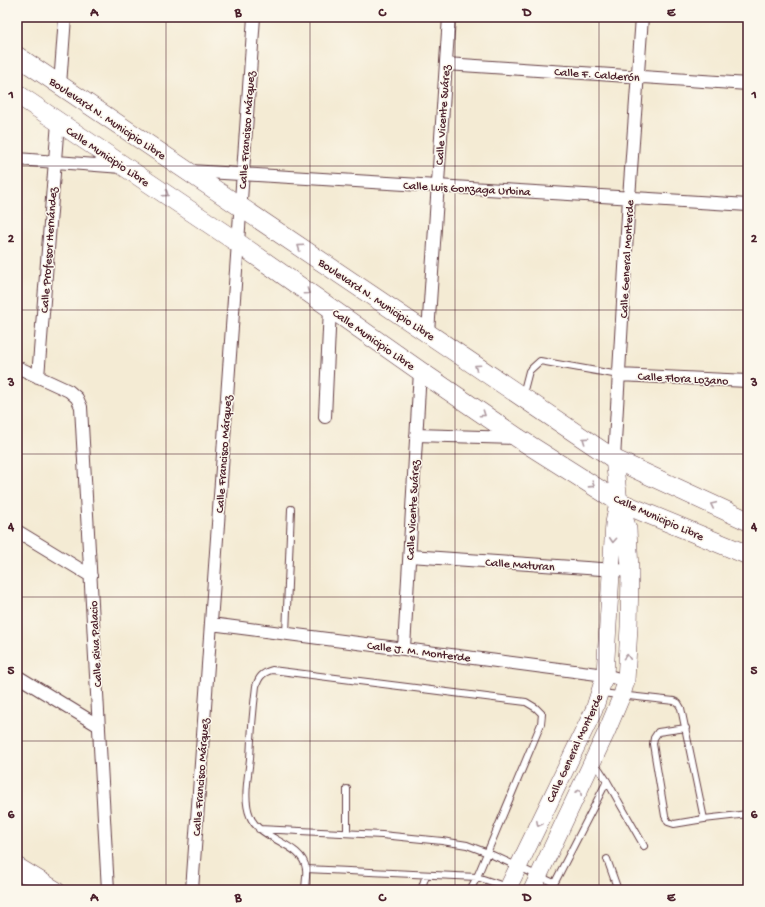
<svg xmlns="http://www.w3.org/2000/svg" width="765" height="907" viewBox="0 0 765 907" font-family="'Gochi Hand',sans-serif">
  <rect width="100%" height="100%" fill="#fbf7ec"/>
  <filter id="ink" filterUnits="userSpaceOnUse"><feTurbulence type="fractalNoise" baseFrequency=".025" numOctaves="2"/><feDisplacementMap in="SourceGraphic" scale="8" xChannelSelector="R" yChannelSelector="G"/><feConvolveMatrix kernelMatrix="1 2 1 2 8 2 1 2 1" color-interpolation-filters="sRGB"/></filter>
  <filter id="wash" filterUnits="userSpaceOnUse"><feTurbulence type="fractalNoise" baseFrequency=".012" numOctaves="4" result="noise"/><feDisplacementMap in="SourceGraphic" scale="16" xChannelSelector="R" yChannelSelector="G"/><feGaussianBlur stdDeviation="0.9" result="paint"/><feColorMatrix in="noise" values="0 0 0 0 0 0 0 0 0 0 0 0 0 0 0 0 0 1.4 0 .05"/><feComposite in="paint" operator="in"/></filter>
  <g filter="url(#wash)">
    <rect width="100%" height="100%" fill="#f4ebd4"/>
  </g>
  <g filter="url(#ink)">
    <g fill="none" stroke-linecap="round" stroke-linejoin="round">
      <defs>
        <path id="lane" d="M523,394L529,371L540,361L619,375
          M286,634L291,509
          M601,693L674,701L678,703L681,708L704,819L748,814
          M686,728L658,732L654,738L653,744L665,816L668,822L674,824L704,819
          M595,763L607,781L644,846
          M259,829L382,835L442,841L467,845L488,853L554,883
          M347,833V789
          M607,859L618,890
          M17,879L31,881
          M305,890C305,883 307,875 306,869C303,843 259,840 250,816C243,799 248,777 250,759C251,735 253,710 256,686C259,677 262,673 272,670L526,702L536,708L542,714L541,724L477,877L306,869
          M421,890L426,875
          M470,890L477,877L507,887
          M551,890L607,781"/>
        <path id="street" d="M446,64L748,84
          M60,85L65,17
          M17,159L122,167
          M190,171L748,205
          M428,333L449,17
          M17,367L69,391L77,398L81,407L108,890
          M619,375L748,381
          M38,377L58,122
          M325,417L330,308
          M416,435L517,438
          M614,459L629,198L642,17
          M17,531L91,576
          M410,556L630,571
          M211,624L605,675L626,681
          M404,648L420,371
          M17,676L99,726
          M192,890L254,17"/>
        <path id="secondary" d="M17,866L56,890
          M507,890L594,710L605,675L614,523L618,502
          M532,890L606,733L622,695L626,681L629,627L630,571L628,529L619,502L614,459"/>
        <path id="primary" d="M17,56L614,459L748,521
          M17,94L238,243L420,371L518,438L619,502L748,555"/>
      </defs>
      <use href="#lane" stroke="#643e44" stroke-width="8"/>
      <use href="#street" stroke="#643e44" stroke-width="14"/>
      <use href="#secondary" stroke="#643e44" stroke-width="18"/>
      <use href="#primary" stroke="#643e44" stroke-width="20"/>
      <use href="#lane" stroke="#fff" stroke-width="6"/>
      <use href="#street" stroke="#fff" stroke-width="12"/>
      <use href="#secondary" stroke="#fff" stroke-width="17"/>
      <use href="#primary" stroke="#fff" stroke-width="19"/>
    </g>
    <defs><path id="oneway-chevron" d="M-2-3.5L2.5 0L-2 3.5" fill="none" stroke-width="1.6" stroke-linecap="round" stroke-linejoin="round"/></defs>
    <g stroke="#ae9aa0">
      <use href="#oneway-chevron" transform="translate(166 194) rotate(34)"/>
      <use href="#oneway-chevron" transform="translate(300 247) rotate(-146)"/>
      <use href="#oneway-chevron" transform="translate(307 292) rotate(35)"/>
      <use href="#oneway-chevron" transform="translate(477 367) rotate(-146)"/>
      <use href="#oneway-chevron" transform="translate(483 414) rotate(34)"/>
      <use href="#oneway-chevron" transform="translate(585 440) rotate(-146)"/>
      <use href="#oneway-chevron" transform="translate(592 485) rotate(33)"/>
      <use href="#oneway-chevron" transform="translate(713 505) rotate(-155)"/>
      <use href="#oneway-chevron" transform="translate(613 540) rotate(94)"/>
      <use href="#oneway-chevron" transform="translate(627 657) rotate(-86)"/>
      <use href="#oneway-chevron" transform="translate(579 792) rotate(-64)"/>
      <use href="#oneway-chevron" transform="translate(539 824) rotate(116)"/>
    </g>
  </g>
  <path fill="none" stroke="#4a1f2b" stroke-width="1" stroke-opacity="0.55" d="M166,17V890M310,17V890M455,17V890M599,17V890M17,166H748M17,310H748M17,454H748M17,597H748M17,741H748"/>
  <g text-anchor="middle" stroke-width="3" stroke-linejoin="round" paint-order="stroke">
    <g font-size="12" fill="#4a1f2b" stroke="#fbf7ec">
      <text transform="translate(597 74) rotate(4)" y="4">Calle F. Calderón</text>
      <text transform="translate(442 115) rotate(-86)" y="4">Calle Vicente Suárez</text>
      <text transform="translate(108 118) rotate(34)" y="4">Boulevard N. Municipio Libre</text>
      <text transform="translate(246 130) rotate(-86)" y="4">Calle Francisco Márquez</text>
      <text transform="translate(108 156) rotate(34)" y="4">Calle Municipio Libre</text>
      <text transform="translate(467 188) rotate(3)" y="4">Calle Luis Gonzaga Urbina</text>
      <text transform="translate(48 250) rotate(-86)" y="4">Calle Profesor Hernández</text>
      <text transform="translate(626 259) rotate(-87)" y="4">Calle General Monterde</text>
      <text transform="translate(377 299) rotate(34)" y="4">Boulevard N. Municipio Libre</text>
      <text transform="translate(374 339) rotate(35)" y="4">Calle Municipio Libre</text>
      <text transform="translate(683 378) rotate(3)" y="4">Calle Flora Lozano</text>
      <text transform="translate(223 454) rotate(-86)" y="4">Calle Francisco Márquez</text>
      <text transform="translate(412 510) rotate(-87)" y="4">Calle Vicente Suárez</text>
      <text transform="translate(659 517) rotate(24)" y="4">Calle Municipio Libre</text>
      <text transform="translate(520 564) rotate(4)" y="4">Calle Maturan</text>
      <text transform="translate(95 644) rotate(-93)" y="4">Calle Riva Palacio</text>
      <text transform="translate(419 651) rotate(7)" y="4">Calle J. M. Monterde</text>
      <text transform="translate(574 748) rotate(-65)" y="4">Calle General Monterde</text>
      <text transform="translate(200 777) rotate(-86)" y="4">Calle Francisco Márquez</text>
    </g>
  </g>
  <rect width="765" height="907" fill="none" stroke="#fbf7ec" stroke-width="44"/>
  <rect x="22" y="22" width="721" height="863" fill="none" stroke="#4a1f2b" stroke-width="1.5"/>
  <g font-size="13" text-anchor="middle" font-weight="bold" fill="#4a1f2b">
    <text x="94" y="16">A</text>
    <text x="238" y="16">B</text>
    <text x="382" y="16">C</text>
    <text x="527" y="16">D</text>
    <text x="671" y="16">E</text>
    <text x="11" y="98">1</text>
    <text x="754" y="98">1</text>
    <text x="11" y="242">2</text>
    <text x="754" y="242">2</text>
    <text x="11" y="386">3</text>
    <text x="754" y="386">3</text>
    <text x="11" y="530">4</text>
    <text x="754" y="530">4</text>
    <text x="11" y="674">5</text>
    <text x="754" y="674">5</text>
    <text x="11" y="818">6</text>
    <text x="754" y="818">6</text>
    <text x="94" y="901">A</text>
    <text x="238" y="901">B</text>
    <text x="382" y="901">C</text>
    <text x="527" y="901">D</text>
    <text x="671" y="901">E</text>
  </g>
</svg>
